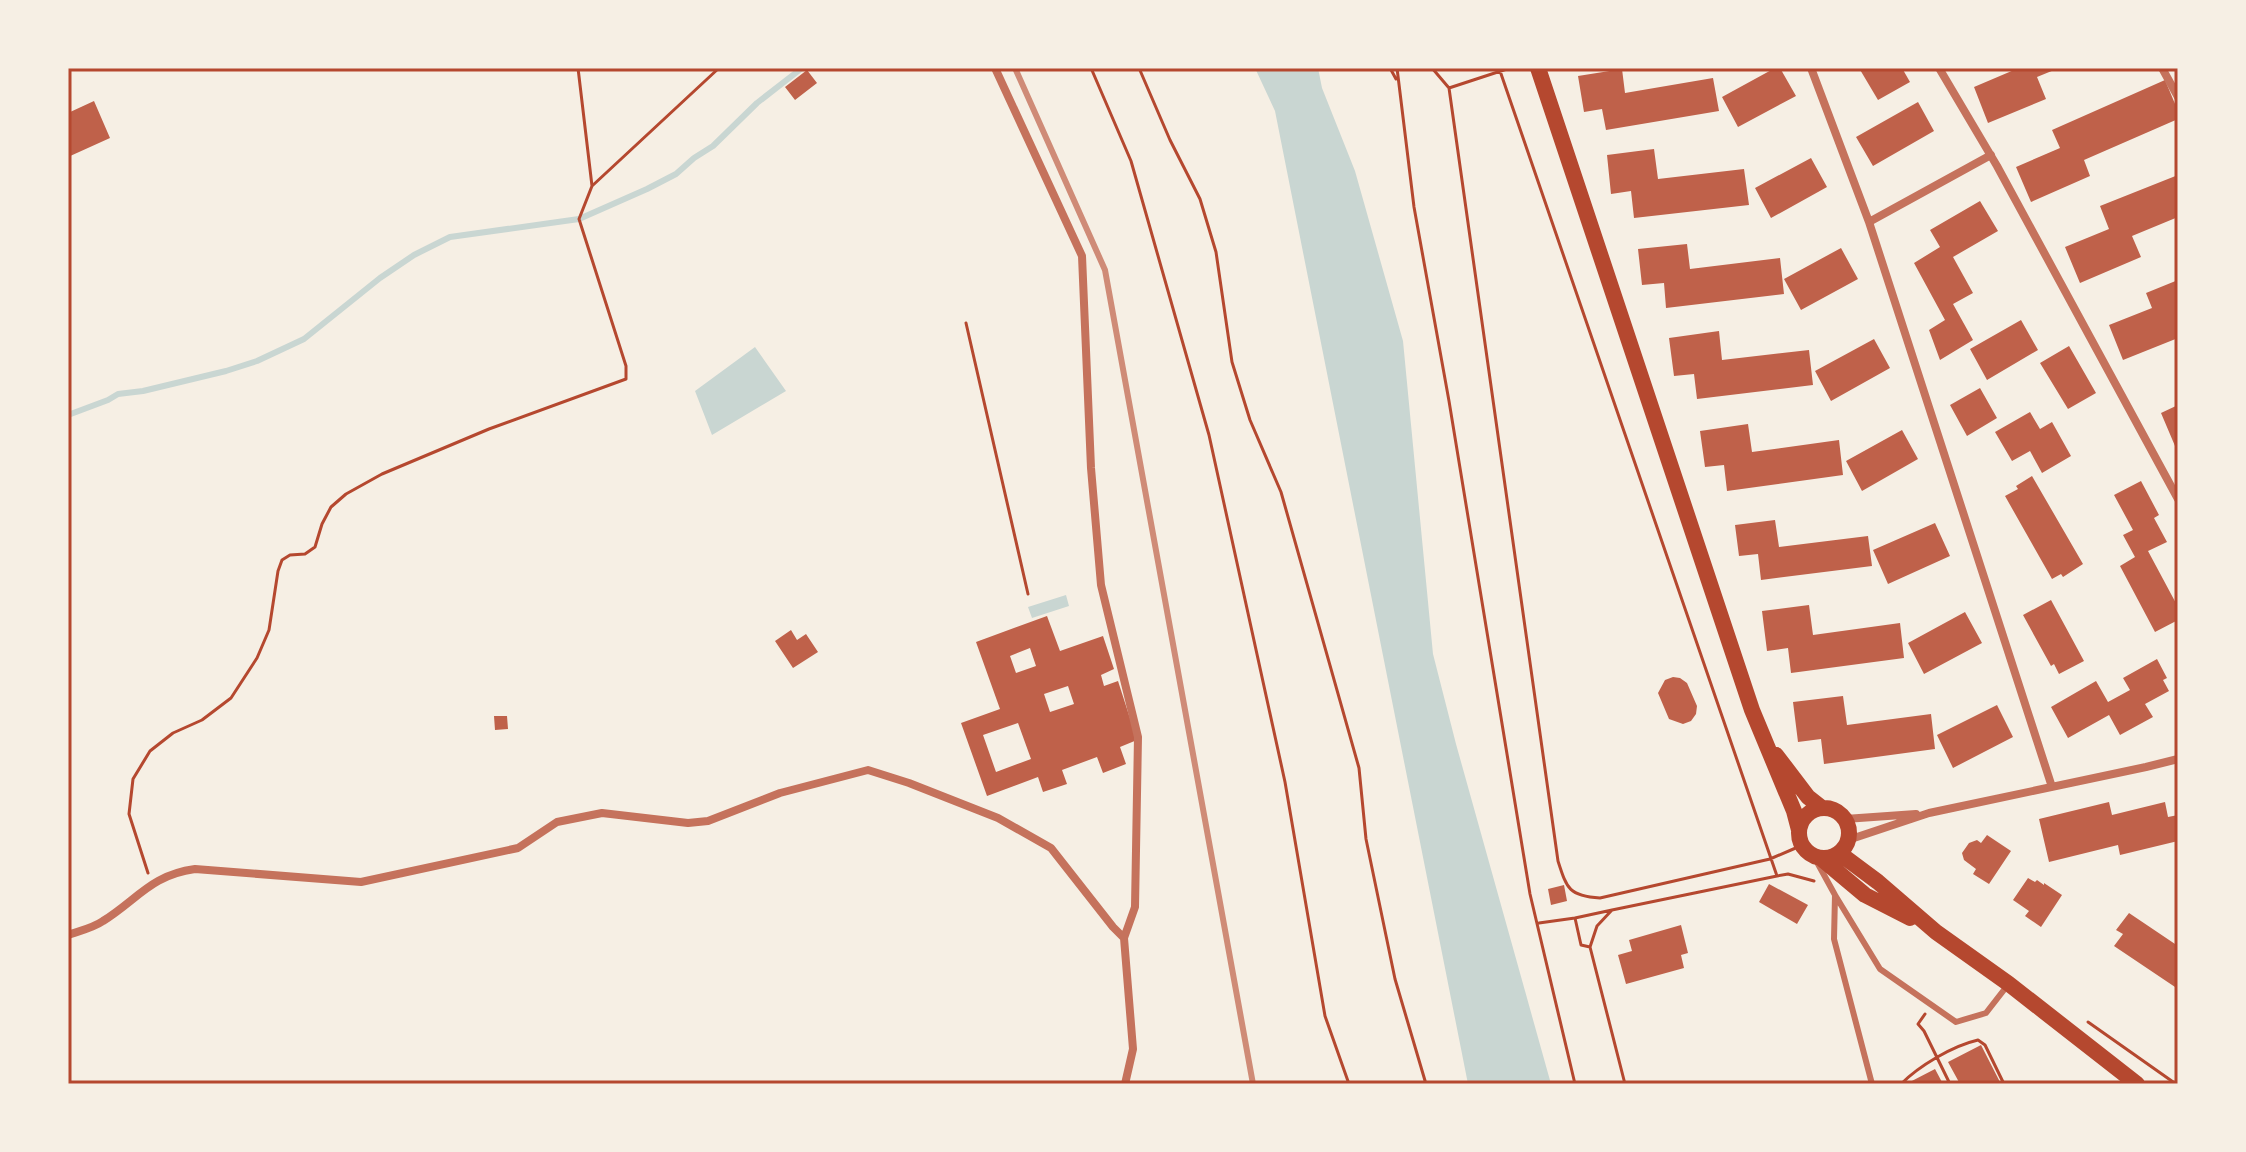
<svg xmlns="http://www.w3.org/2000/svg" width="2246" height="1152" viewBox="0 0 2246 1152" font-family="'Sofia Sans Condensed',sans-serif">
  <rect width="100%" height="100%" fill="#f6efe4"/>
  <path fill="#c9d6d2" d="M1255,68H1318L1322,88L1355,171L1403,341L1433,654L1456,744L1551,1084H1468L1275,111Z
    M755,347L786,391L712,435L695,391Z
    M1066,595L1069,606L1032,618L1028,607Z"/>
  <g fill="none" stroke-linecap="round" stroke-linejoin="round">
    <path stroke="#c9d6d2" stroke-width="6" d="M68,415L108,400L118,394L143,391L226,371L257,361L304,339L380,278L414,255L450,237L579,219L647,189L676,174L694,158L713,146L757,103L802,68"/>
  </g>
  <path fill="#bf614a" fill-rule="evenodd" d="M1775,68H1780L1796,96L1738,127L1722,97Z
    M1859,68H1902L1910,82L1878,100Z
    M2013,68H2059L2037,77L2046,99L1988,123L1974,87L2014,70Z
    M1622,69L1625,93L1713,78L1719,111L1606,130L1602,109L1584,112L1578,76Z
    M807,70L817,83L795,100L785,87Z
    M2165,80L2178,111V119L2084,160L2090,176L2031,202L2016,167L2060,148L2052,130Z
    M94,101L110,138L68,157V113Z
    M1918,102L1934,131L1873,166L1856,137Z
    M1654,149L1658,179L1744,169L1749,205L1634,218L1631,191L1611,194L1607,155Z
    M1811,158L1827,187L1771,218L1755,188Z
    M2178,175V217L2132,236L2141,257L2080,283L2065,247L2109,229L2100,206Z
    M1980,201L1998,231L1953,257L1973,293L1953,304L1973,340L1940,360L1929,330L1945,320L1914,263L1940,247L1930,230Z
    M1687,244L1690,269L1780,258L1784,294L1666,308L1664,283L1642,285L1638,249Z
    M1841,248L1858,279L1801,310L1784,279Z
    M2178,280V320L2175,321L2178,338L2123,360L2109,325L2152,308L2146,293Z
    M2021,320L2038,350L1987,380L1970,349Z
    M1719,331L1722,360L1809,350L1813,385L1697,399L1694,374L1674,376L1669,338Z
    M1874,339L1890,368L1831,401L1815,371Z
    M2069,346L2096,393L2068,409L2040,363Z
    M1980,388L1997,418L1967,436L1950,405Z
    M2178,405V445L2175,446L2161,413Z
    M2030,412L2040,429L2052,422L2071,456L2042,473L2030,451L2012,461L1995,432Z
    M1748,424L1752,452L1839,440L1843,475L1727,491L1724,465L1705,467L1700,431Z
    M1902,430L1918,459L1862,491L1846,461Z
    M2032,476L2083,564L2063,577L2061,574L2052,579L2005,496L2018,489L2016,486Z
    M2141,481L2159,515L2154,518L2167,542L2148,551L2178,607V620L2155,632L2120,566L2135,557L2123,535L2133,530L2114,495Z
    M1775,520L1779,547L1868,536L1872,566L1761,580L1758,554L1739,556L1735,525Z
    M1935,523L1950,556L1888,584L1873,550Z
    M2051,600L2084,661L2059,674L2054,664L2051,666L2023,615Z
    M1809,605L1813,635L1900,623L1904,658L1791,673L1788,648L1767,651L1762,611Z
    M1965,612L1982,643L1924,674L1908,643Z
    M1047,616L1060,651L1103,636L1114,669L1101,675L1104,686L1118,681L1137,740L1120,747L1126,764L1103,773L1097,757L1062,770L1067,784L1043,792L1038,777L987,796L961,723L1000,709L976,642ZM1030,648L1036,666L1016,673L1010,656ZM1068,686L1074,704L1050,712L1044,694ZM1018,723L1031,759L996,772L983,735Z
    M791,630L797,640L806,634L818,652L793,668L775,641Z
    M2157,659L2167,678L2163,680L2169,691L2145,704L2153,717L2120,735L2109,715L2068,738L2051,707L2096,681L2108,702L2130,690L2123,678Z
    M1673,677L1680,678L1687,683L1697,706L1696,714L1691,721L1683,724L1669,719L1658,693L1665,680Z
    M1843,696L1847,725L1931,714L1935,749L1824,764L1821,739L1798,742L1793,702Z
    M1997,705L2013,737L1953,768L1937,735Z
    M494,716H507L508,729L495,730Z
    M2109,802L2112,815L2165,802L2168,817L2178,815V841L2120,855L2118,845L2049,862L2039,819Z
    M1987,835L2011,851L1989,884L1973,874L1976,869L1964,860L1962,853L1969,843L1977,840L1981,843Z
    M2028,878L2035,882L2037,880L2044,885V883L2062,895L2041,927L2025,916L2029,911L2013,900Z
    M1769,884L1808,905L1797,924L1759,902Z
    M1564,885L1567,901L1551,905L1548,889Z
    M2129,913L2178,946V989L2114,946L2123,934L2116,930Z
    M1681,925L1688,953L1681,955L1684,968L1626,984L1618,955L1632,951L1629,940Z
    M1981,1045L2001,1084H1960L1948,1062Z
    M1935,1069L1943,1084H1906Z"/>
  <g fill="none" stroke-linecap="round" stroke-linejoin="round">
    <path stroke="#b5482f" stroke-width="3" d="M1091,68L1131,161L1209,435L1285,782L1325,1016L1349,1084
      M1139,68L1170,140L1200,199L1216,252L1232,362L1250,420L1281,492L1359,768L1366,839L1395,979L1426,1084
      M1390,68L1396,79
      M1397,68L1414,207L1449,401L1530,894L1575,1084
      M1432,68L1449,88
      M1499,68L1777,876
      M1510,68L1449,88L1558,861C1567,889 1569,896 1600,898L1770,859L1798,847
      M592,186L719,68
      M966,323L1028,594
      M148,873L129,814L133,779L150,751L173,733L202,720L231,698L257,658L269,630L278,571L282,560L290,555L305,554L315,547L322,524L331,507L346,494L382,474L489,429L626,379V366L579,219L592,186L578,68
      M1539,923L1575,918
      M1590,947L1581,945L1575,918L1612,910
      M1925,1014L1918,1024L1924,1031L1950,1084
      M2088,1022L2176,1084
      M1625,1084L1590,947L1597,926L1612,910L1777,876L1788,874L1814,881
      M1901,1084C1919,1066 1952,1046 1978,1040L1985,1045L2004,1084"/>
    <path stroke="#c5725c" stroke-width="6" d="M1818,864L1835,895L1834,939L1872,1084
      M1835,895L1880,969L1956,1022L1986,1013L2007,986"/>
    <path stroke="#c5725c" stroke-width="8" d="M1811,68L1869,222L2052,787
      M1939,68L1997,166L2178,499
      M2162,68L2178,97
      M1869,222L1991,155
      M1845,819L1916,814
      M1848,840L1929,813L2146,767L2178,759
      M68,935C79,931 93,928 103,921C138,899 151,875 195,869L361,882L518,848L557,822L602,813L688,823L708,821L780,793L868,770L909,783L998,818L1051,848L1113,927L1124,938L1135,907L1138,737L1101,585L1091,468L1082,256L995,68
      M1124,938L1133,1049L1125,1084"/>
    <path stroke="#b5482f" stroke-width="16" d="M1538,68L1752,710L1794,811L1799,830
      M1776,755L1808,797L1822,808
      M1799 833a25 25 0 1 1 50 0a25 25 0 1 1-50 0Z
      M1839,853L1878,882L1936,932L2009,984L2137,1084
      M1822,859L1865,895L1910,918"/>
    <path stroke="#cf8b77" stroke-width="6" d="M1015,68L1105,270L1253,1084"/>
  </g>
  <rect width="2246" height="1152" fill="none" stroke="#f6efe4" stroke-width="140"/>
  <rect x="70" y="70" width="2106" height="1012" fill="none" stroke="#b5482f" stroke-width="3"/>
</svg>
